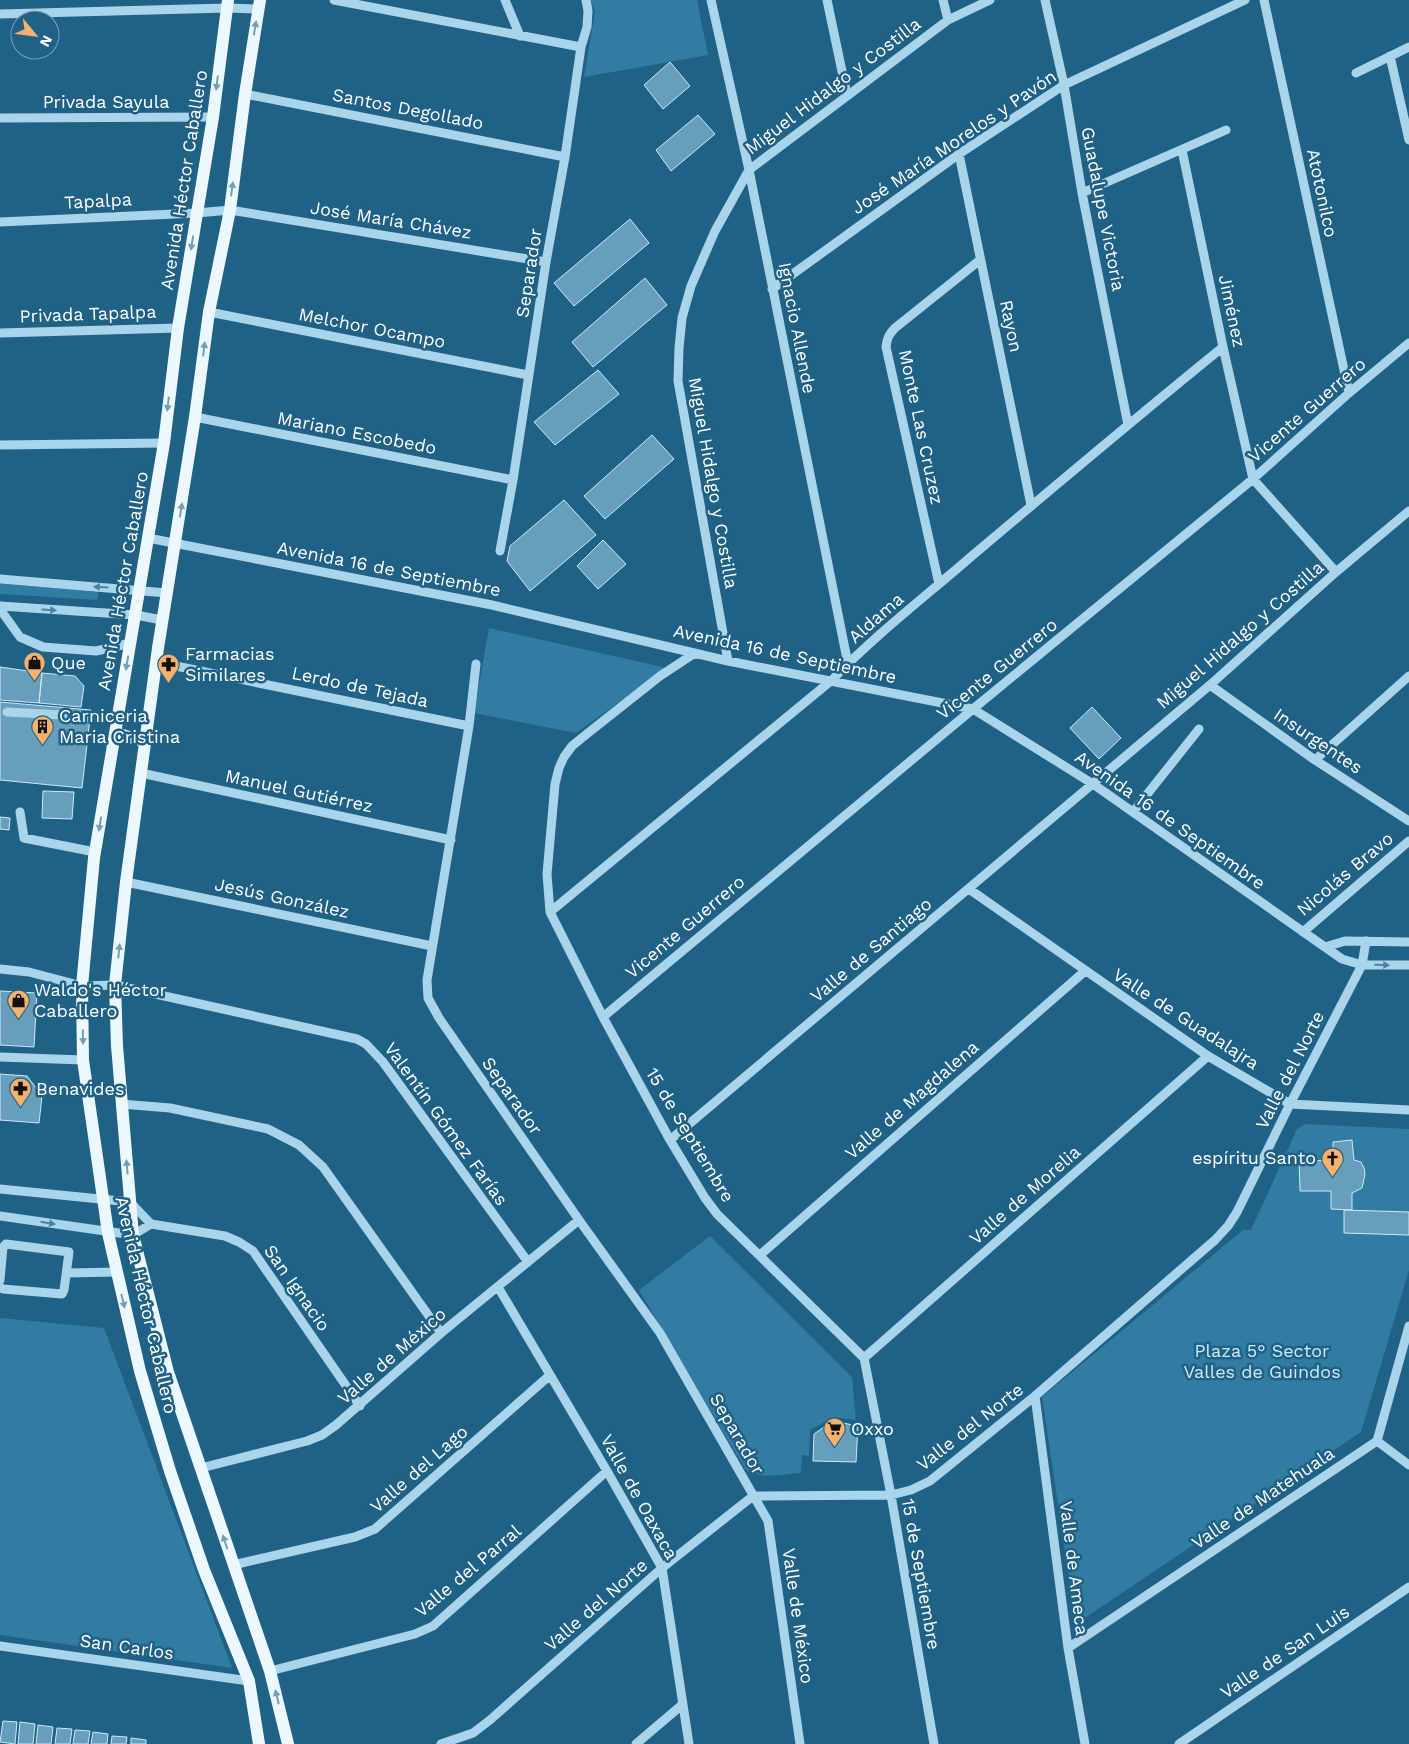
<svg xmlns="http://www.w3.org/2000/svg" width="1409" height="1744" viewBox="0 0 1409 1744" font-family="'Work Sans',sans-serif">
  <rect width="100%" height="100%" fill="#206286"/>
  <path fill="#317ca2" d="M590,0H697L708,55L584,77L595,12Z
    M0,584L99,591L97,600L0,594Z
    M489,628L667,668L576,733L474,713Z
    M1306,1124L1409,1129V1270L1361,1432L1076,1624L1042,1397L1243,1230H1251L1297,1129Z
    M710,1236L852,1377L856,1420L833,1417L810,1430L809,1456L802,1455L801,1473C784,1474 758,1480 745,1469L639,1290Z
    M0,1318L104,1328L232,1668L0,1635Z"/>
  <path fill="#669ebb" stroke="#cee9f7" d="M670,62L690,86L663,109L644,85Z
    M698,115L715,134L671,171L656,150Z
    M630,219L649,243L574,306L554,283Z
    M645,278L667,305L593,367L572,342Z
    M598,370L619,394L555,445L534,422Z
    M652,435L674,459L605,519L584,496Z
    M564,500L596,535L530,591L507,561L510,546Z
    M603,540L626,564L598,589L577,566Z
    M0,667L42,673L39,703L0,700Z
    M42,673L75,676L84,686L81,707L39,703Z
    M0,702L91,710L82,788L0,780Z
    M1092,707L1121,738L1099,759L1070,728Z
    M43,791L74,792L72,819L42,818Z
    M0,817L10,818L9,830L0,829Z
    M0,991L37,993L34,1047L0,1045Z
    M0,1074L27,1076L42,1096L39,1123L0,1120Z
    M1352,1140L1354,1160L1361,1162L1364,1168L1365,1174L1362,1188L1352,1193V1210L1331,1209V1191H1300L1299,1160L1333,1161V1142Z
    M1344,1210L1409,1212V1235L1344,1233Z
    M833,1421L858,1426L856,1462L813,1461L814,1434Z
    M3,1721L17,1722L15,1744L0,1742Z
    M20,1722L35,1724L33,1744H18Z
    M38,1725L53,1727L51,1744H36Z
    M57,1728L72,1729L70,1744H55Z
    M75,1730L90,1731L88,1744H73Z
    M93,1732L108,1734L107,1744H91Z
    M112,1736L127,1737L126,1744H111Z
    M131,1738L146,1740V1744H131Z"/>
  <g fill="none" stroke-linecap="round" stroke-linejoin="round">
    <path stroke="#aad4ea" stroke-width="9" d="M334,0L581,47
      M505,0L520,36
      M711,0L749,170L848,664
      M827,0L847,95
      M943,0L948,20
      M1045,0L1064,85L1082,193L1128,425
      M1264,0L1349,393
      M0,14L227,8L258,9
      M1390,56L1409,140
      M1356,73L1409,47
      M245,94L565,157
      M0,118L213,117
      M1182,150L1223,347L1253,479L1336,572
      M959,154L1031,505
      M1082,193L1226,130
      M0,222L197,213L230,210L546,262
      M772,289L959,154L1064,85L1245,0
      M209,312L528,375
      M0,333L178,328
      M195,417L513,480
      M0,445L164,443
      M148,538L492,605L728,661L973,709L1093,784L1342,959L1362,965H1409
      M500,551L513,480L546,262L565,157L581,47L587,27L588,11L586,0
      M0,579L167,593
      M939,584L886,347C887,338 889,334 895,328L980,260
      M0,606L136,615L162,620
      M0,609L20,637L43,647L96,651L131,643
      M695,653L660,676L588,733L572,746L564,757L559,768L555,784L547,874L550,912L603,1017L670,1140L705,1198L717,1214L864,1358L891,1495L934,1744
      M728,661L678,381L679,348L682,318L691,286L715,231L749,170L948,20L990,0
      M156,662L469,726
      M476,664L469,726L427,980L428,998L439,1018L579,1220L660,1333L768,1521L800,1744
      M1210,685L1315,760L1409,821
      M7,712L118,718
      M1315,760L1409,676
      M141,773L451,840
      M20,812L24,838L95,852
      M1133,812L1199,729
      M126,882L432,946
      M969,889L1208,1056L1290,1104L1409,1110
      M550,912L832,680C875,635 926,596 973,555C1056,485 1139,415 1223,347
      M1303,932L1409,841
      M1325,947L1345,941L1409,942
      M0,969L29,972L82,986L115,985L357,1039L366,1044L383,1062L528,1262
      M603,1017L973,709L1253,479L1349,393L1409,343
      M0,1057L83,1060
      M121,1104L170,1108L268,1129L299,1145L323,1167L441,1333
      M670,1140L1210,685L1336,572L1409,511
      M0,1189L130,1202L151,1224L225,1236L239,1242L253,1251L360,1406
      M0,1216L133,1235L151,1224
      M760,1255L1085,971
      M67,1273L117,1272
      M0,1280L3,1247L6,1244L69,1252L64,1290L62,1294L3,1289L0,1287
      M498,1287L607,1471L662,1568L689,1744
      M864,1358L1208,1056
      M1035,1396L1068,1648L1085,1744
      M1377,1441L1409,1465
      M201,1468L307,1441L322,1435L336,1425L441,1333L579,1220
      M233,1565L355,1537L375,1529L549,1376
      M0,1646L249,1681
      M1068,1648L1377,1441L1409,1326
      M270,1671L415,1634L433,1626L607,1471
      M441,1744L473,1733L490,1720L662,1568L753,1496L891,1495L911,1490L930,1481L1035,1396L1215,1240L1228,1226L1237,1212L1290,1104L1362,965L1366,941
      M636,1744L683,1704
      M1179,1744L1409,1587"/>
    <path stroke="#edf7fe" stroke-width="12" d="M228,0L213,117L178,328L164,443L94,858L82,986L83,1060L108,1233L140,1371L170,1471L204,1570L249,1681L259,1744
      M260,0L245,94L230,210L209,312L195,417L158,648L126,882L115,985L117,1046L133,1235L168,1372L270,1671L288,1744
      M115,733L144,741"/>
  </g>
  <defs><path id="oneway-solid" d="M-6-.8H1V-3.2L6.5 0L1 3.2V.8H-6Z" transform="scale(1.25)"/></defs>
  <g fill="#729eb6">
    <use href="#oneway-solid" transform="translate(255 28) rotate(-81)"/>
    <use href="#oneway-solid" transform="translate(217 83) rotate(97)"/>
    <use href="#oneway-solid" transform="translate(232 189) rotate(-82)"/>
    <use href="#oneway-solid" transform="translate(192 243) rotate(99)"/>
    <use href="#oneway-solid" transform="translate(204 349) rotate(-83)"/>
    <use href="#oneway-solid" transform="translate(168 404) rotate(97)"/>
    <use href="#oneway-solid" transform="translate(181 510) rotate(-81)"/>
    <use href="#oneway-solid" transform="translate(127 663) rotate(100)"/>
    <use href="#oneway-solid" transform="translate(100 824) rotate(99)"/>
    <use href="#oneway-solid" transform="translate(119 951) rotate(-84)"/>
    <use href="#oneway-solid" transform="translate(83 1037) rotate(89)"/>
    <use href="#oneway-solid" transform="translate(127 1167) rotate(-95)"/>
    <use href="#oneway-solid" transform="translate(123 1301) rotate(77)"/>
    <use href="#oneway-solid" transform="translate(225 1542) rotate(-108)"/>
    <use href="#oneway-solid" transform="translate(277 1697) rotate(-103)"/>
  </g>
  <g fill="#4984a4">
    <use href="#oneway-solid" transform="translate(101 587) rotate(-176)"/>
    <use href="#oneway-solid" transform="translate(49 610) rotate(4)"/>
    <use href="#oneway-solid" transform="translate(1382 965) rotate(1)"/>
    <use href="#oneway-solid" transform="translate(48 1223) rotate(9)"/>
  </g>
  <defs>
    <symbol id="shop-pin" viewBox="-11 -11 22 30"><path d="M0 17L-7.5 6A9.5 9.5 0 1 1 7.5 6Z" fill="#f7b16b" stroke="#206286"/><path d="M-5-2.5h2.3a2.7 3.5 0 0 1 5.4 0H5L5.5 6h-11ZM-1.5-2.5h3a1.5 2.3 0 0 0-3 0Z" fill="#111"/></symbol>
    <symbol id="pharmacy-pin" viewBox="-11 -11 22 30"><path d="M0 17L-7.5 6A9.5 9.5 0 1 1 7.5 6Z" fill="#f7b16b" stroke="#206286"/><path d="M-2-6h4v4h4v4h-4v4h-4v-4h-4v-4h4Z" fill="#111"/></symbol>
    <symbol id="building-pin" viewBox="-11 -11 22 30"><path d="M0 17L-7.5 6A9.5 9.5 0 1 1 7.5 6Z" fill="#f7b16b" stroke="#206286"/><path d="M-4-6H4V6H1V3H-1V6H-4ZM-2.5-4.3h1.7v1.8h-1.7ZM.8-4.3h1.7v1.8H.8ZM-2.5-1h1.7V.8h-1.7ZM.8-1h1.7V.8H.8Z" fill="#111"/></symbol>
    <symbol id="church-pin" viewBox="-11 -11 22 30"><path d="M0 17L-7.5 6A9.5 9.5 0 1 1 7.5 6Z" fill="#f7b16b" stroke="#206286"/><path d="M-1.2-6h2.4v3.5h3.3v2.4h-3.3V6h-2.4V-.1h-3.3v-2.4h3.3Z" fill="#111"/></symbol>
    <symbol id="supermarket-pin" viewBox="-11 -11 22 30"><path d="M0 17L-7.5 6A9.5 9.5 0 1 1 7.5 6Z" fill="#f7b16b" stroke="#206286"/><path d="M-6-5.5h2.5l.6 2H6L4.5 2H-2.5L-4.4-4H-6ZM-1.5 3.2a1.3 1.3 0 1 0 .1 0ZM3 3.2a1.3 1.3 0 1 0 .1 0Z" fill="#111"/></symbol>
  </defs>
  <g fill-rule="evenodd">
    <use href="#shop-pin" x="22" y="650" width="25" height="34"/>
    <use href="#pharmacy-pin" x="156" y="652" width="25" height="34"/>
    <use href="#building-pin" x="30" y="714" width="25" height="34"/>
    <use href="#shop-pin" x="6" y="988" width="25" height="34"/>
    <use href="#pharmacy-pin" x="8" y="1076" width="25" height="34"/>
    <use href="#church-pin" x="1320" y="1146" width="25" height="34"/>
    <use href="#supermarket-pin" x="822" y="1416" width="25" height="34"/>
  </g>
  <g text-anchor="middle" stroke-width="5" stroke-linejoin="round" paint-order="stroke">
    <g font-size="18" fill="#fff" stroke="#206286">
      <text transform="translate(833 86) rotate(-37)" y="6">Miguel Hidalgo y Costilla</text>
      <text x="106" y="108">Privada Sayula</text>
      <text transform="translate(408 109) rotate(11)" y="6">Santos Degollado</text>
      <text transform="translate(954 142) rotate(-34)" y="6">José María Morelos y Pavón</text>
      <text transform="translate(184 180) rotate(-81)" y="6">Avenida Héctor Caballero</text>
      <text transform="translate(1322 193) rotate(78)" y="6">Atotonilco</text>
      <text transform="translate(98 201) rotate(-3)" y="6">Tapalpa</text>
      <text transform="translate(1103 209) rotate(79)" y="6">Guadalupe Victoria</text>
      <text transform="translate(391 220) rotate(9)" y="6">José María Chávez</text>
      <text transform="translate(529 273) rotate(-81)" y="6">Separador</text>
      <text transform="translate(1232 311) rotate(78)" y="6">Jiménez</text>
      <text transform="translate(88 314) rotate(-2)" y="6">Privada Tapalpa</text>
      <text transform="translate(1011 326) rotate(78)" y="6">Rayon</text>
      <text transform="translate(372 328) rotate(11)" y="6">Melchor Ocampo</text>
      <text transform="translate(797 328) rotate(79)" y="6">Ignacio Allende</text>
      <text transform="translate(1307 410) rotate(-41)" y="6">Vicente Guerrero</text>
      <text transform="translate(921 427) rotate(78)" y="6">Monte Las Cruzez</text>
      <text transform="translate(357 433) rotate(11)" y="6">Mariano Escobedo</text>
      <text transform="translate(713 483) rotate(80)" y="6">Miguel Hidalgo y Costilla</text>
      <text transform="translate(389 569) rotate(11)" y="6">Avenida 16 de Septiembre</text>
      <text transform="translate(123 581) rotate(-80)" y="6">Avenida Héctor Caballero</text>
      <text transform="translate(876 618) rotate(-41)" y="6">Aldama</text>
      <text transform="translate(1240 635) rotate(-41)" y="6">Miguel Hidalgo y Costilla</text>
      <text transform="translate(785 654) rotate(12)" y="6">Avenida 16 de Septiembre</text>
      <text transform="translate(997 669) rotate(-39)" y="6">Vicente Guerrero</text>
      <text transform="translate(360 687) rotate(12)" y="6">Lerdo de Tejada</text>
      <text transform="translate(1318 741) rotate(34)" y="6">Insurgentes</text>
      <text transform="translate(299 791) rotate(12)" y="6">Manuel Gutiérrez</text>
      <text transform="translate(1170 820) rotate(35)" y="6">Avenida 16 de Septiembre</text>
      <text transform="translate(1345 874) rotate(-40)" y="6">Nicolás Bravo</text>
      <text transform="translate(282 898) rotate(12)" y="6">Jesús González</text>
      <text transform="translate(685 927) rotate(-40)" y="6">Vicente Guerrero</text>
      <text transform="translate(871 950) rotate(-40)" y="6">Valle de Santiago</text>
      <text transform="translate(1186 1019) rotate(33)" y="6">Valle de Guadalajra</text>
      <text transform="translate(1290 1070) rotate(-63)" y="6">Valle del Norte</text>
      <text transform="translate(512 1096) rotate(55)" y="6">Separador</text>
      <text transform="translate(912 1100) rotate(-41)" y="6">Valle de Magdalena</text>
      <text transform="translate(446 1124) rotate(54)" y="6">Valentín Gómez Farías</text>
      <text transform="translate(690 1135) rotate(59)" y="6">15 de Septiembre</text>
      <text transform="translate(1025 1195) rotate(-41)" y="6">Valle de Morelia</text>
      <text transform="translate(297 1288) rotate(55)" y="6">San Ignacio</text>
      <text transform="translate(146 1305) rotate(77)" y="6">Avenida Héctor Caballero</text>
      <text transform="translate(392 1356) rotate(-41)" y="6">Valle de México</text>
      <text transform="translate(970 1427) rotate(-38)" y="6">Valle del Norte</text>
      <text transform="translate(737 1434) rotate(60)" y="6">Separador</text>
      <text transform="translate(419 1469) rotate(-41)" y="6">Valle del Lago</text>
      <text transform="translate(639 1497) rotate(61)" y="6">Valle de Oaxaca</text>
      <text transform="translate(1263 1498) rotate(-34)" y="6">Valle de Matehuala</text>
      <text transform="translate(1074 1568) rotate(83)" y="6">Valle de Ameca</text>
      <text transform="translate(468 1571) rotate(-40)" y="6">Valle del Parral</text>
      <text transform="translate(921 1574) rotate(80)" y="6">15 de Septiembre</text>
      <text transform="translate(596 1605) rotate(-41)" y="6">Valle del Norte</text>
      <text transform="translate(798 1616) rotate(82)" y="6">Valle de México</text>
      <text transform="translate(127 1647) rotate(8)" y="6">San Carlos</text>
      <text transform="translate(1285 1652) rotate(-34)" y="6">Valle de San Luis</text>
    </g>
    <g font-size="18" fill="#fff" stroke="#206286" text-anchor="start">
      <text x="185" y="660">Farmacias<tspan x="185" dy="21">Similares</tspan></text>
      <text x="51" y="669">Que</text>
      <text x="59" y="722">Carniceria<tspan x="59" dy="21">Maria Cristina</tspan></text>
      <text x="34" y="996">Waldo's Héctor<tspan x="34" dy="21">Caballero</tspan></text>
      <text x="36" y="1095">Benavides</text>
      <text x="1316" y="1164" text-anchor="end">espíritu Santo</text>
      <text x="851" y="1435">Oxxo</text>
    </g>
    <g font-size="18" fill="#cee9f7" stroke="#206286">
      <text x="1262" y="1357">Plaza 5° Sector<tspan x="1262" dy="21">Valles de Guindos</tspan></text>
    </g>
  </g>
  <g transform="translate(35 35) rotate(119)"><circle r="24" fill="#206286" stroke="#79a1b6"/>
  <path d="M0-4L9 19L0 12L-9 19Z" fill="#f7b16b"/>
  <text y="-8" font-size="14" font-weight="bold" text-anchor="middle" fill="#ffffff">N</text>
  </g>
</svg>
